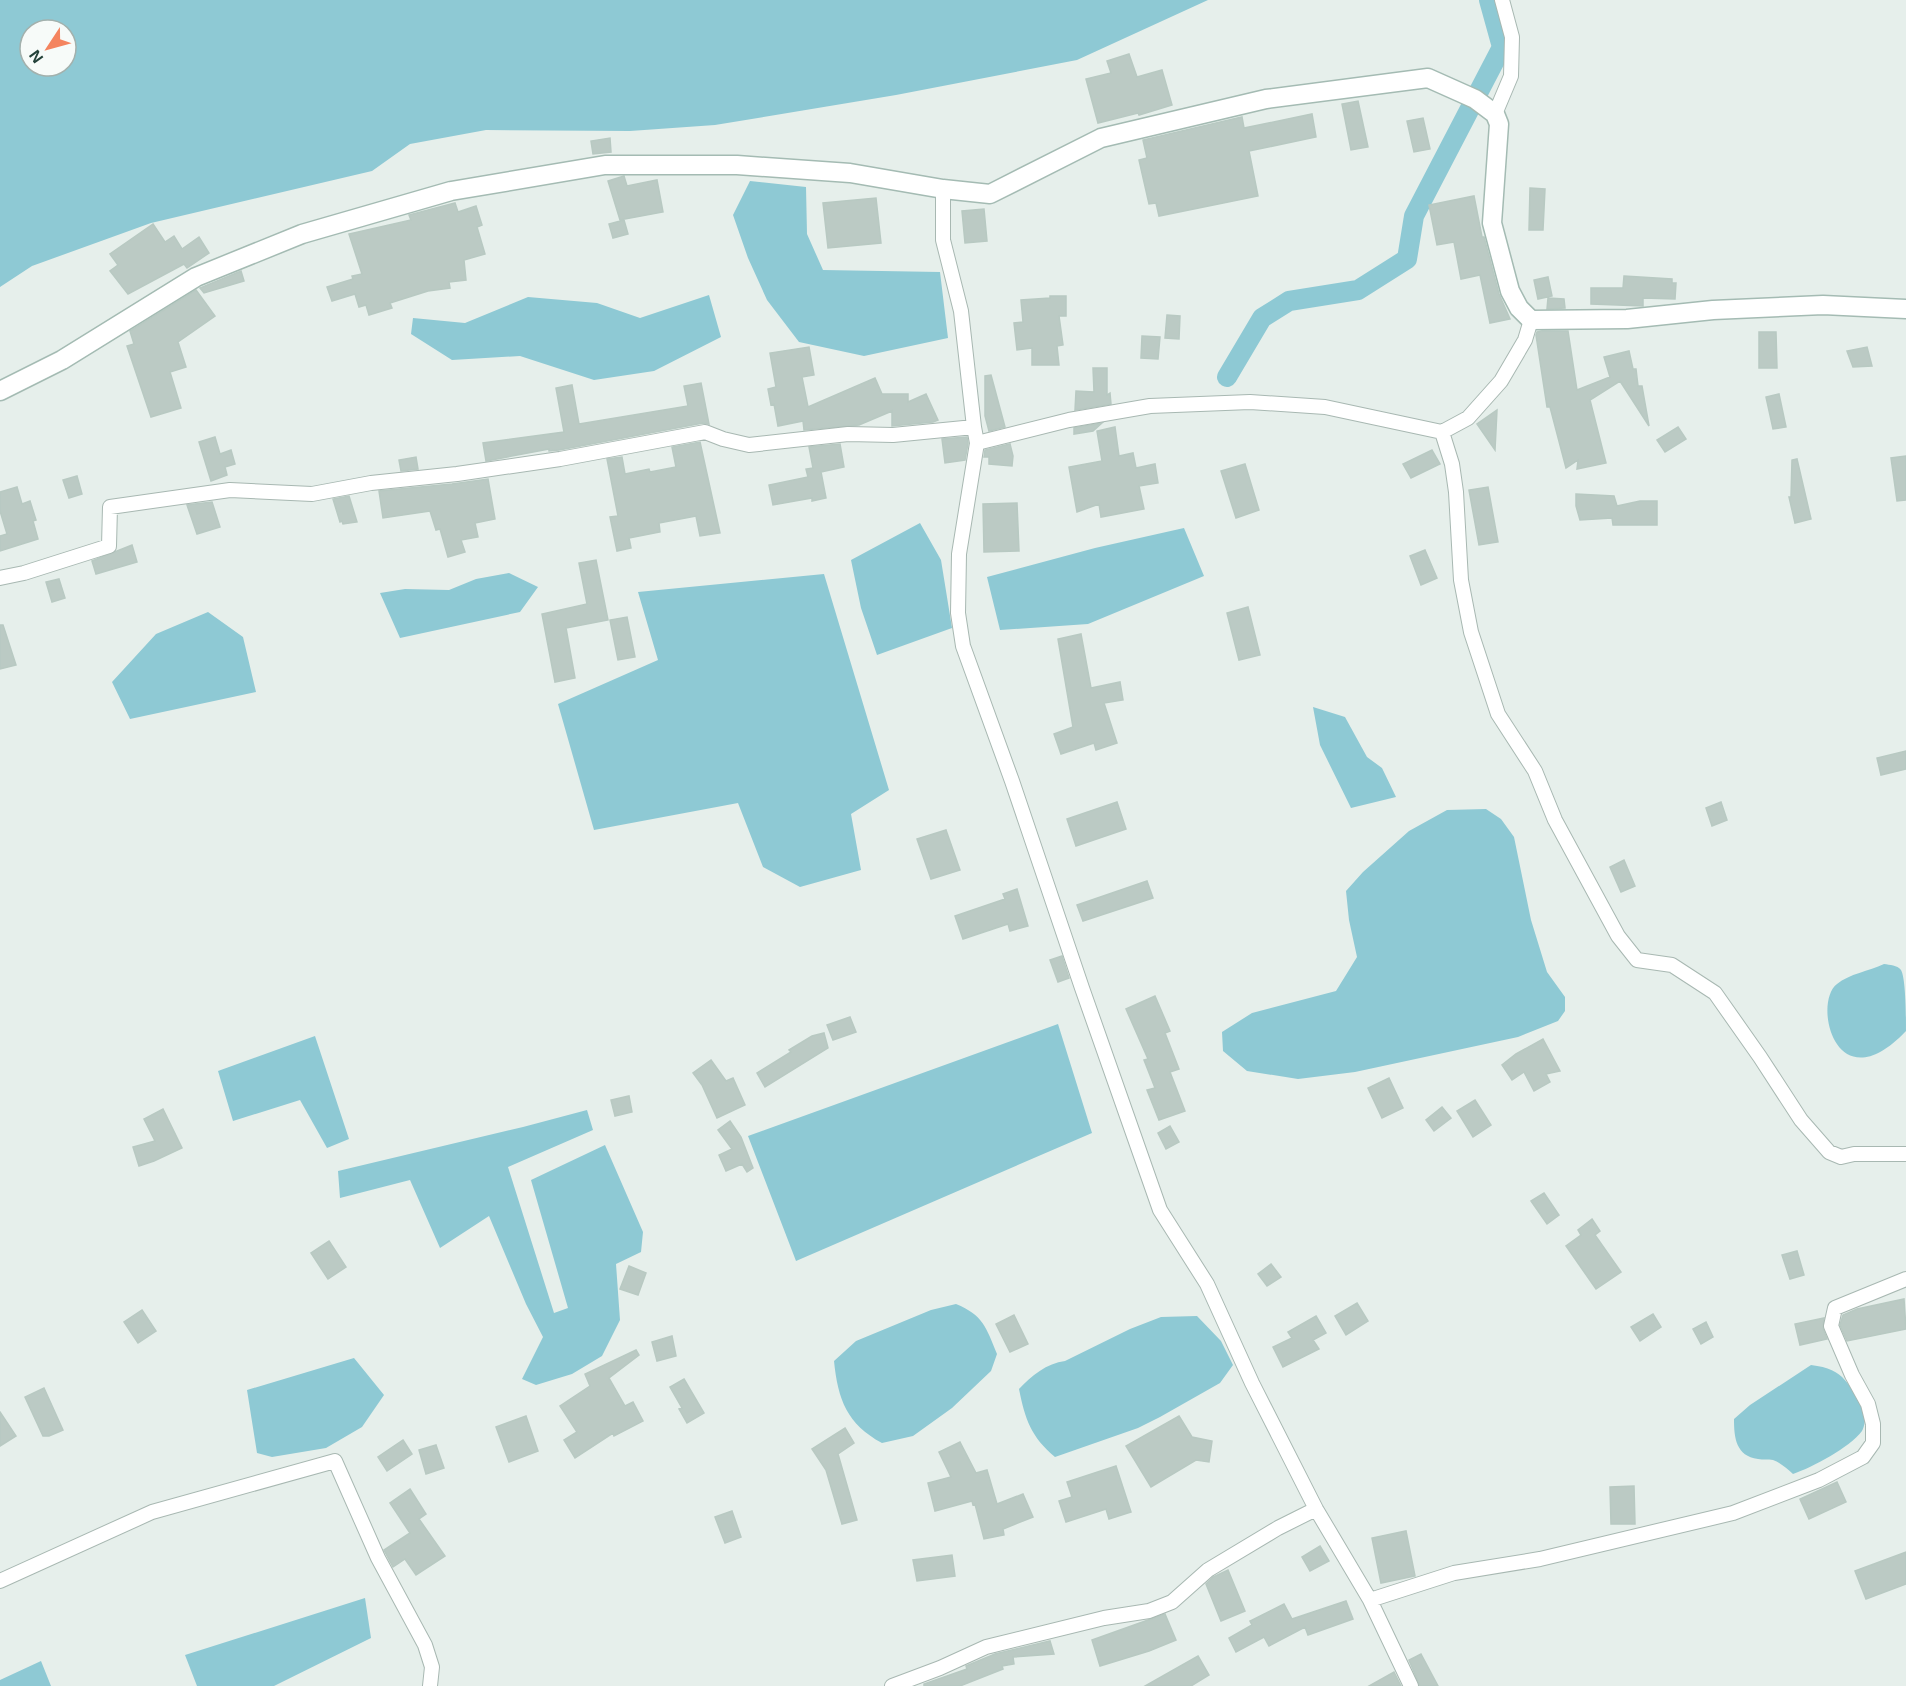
<svg xmlns="http://www.w3.org/2000/svg" width="1906" height="1686" viewBox="0 0 1906 1686" font-family="Helvetica,sans-serif">
  <rect width="100%" height="100%" fill="#e6efeb"/>
  <path fill="#8ec9d4" fill-rule="evenodd" d="M0,0H1208L1077,60L896,95L715,125L630,131L486,130L410,144L372,171L151,223L32,266L0,287ZM30,30H66V66H30Z
    M750,181L806,187L807,234L823,270L940,272L948,338L864,356L799,342L767,300L748,258L733,215Z
    M709,295L721,337L654,371L594,380L520,356L452,360L411,334L413,318L465,323L528,297L597,303L640,318Z
    M920,523L941,560L952,628L877,655L861,608L851,560Z
    M1184,528L1204,576L1088,624L1000,630L987,577L1095,548Z
    M509,573L538,587L520,612L400,638L380,593L405,589L449,590L476,579Z
    M824,574L889,790L851,814L861,870L800,887L763,867L738,803L594,830L558,704L658,660L638,592Z
    M208,612L243,637L256,692L130,719L112,682L156,634Z
    M1313,707L1345,717L1367,757L1382,768L1396,797L1351,808L1320,745Z
    M1486,809L1501,819L1514,837L1531,920L1547,972L1565,997V1011L1558,1021L1518,1037L1355,1072L1298,1079L1247,1071L1223,1051L1222,1032L1252,1013L1336,991L1357,957L1349,920L1346,891L1363,872L1409,831L1447,810Z
    M1884,964C1890,965 1897,965 1901,970C1906,979 1906,1018 1906,1031C1836,1105 1812,1003 1837,984C1849,974 1869,971 1884,964Z
    M1058,1024L1092,1133L796,1261L748,1136Z
    M315,1036L349,1139L327,1148L300,1100L233,1121L218,1071Z
    M587,1110L593,1130L508,1167L554,1313L568,1308L531,1180L605,1145L643,1232L641,1252L616,1264L620,1320L602,1356L572,1374L536,1385L522,1379L543,1337L526,1304L489,1216L440,1248L410,1180L340,1198L338,1171L523,1127Z
    M956,1304C983,1315 986,1327 997,1354L991,1371L952,1408L913,1436L882,1443C847,1424 838,1400 834,1361L856,1341L931,1310Z
    M1197,1316L1221,1341L1233,1365L1220,1383L1160,1417L1138,1428L1055,1457C1031,1437 1025,1419 1019,1389C1031,1376 1047,1363 1065,1361L1130,1329L1161,1317Z
    M354,1358L384,1395L362,1427L326,1448L272,1457L257,1453L247,1390Z
    M1811,1365C1846,1369 1848,1385 1866,1412C1865,1418 1865,1426 1862,1431C1849,1448 1813,1467 1793,1474C1787,1469 1781,1463 1773,1460C1768,1459 1763,1460 1758,1459C1736,1456 1734,1438 1734,1419L1750,1405Z
    M365,1598L371,1638L274,1686H197L185,1655Z
    M41,1661L51,1686H0V1680Z"/>
  <g fill="none" stroke-linecap="round" stroke-linejoin="round">
    <path stroke="#8ec9d4" stroke-width="20" d="M1227,377L1262,318L1289,301L1358,290L1407,259L1414,216L1502,47L1489,0"/>
  </g>
  <path fill="#bbcac4" stroke="#b8c9c2" stroke-width="1.5" d="M1129,54L1137,77L1162,70L1172,105L1139,115L1138,113L1098,123L1086,79L1111,73L1107,61Z
    M1358,101L1368,147L1351,150L1342,104Z
    M1312,114L1316,137L1249,151L1258,196L1159,216L1156,203L1149,204L1139,160L1147,158L1143,140L1242,117L1244,128Z
    M1423,118L1430,149L1414,152L1407,121Z
    M610,138L611,152L593,154L591,141Z
    M624,176L627,186L657,180L663,212L620,220L608,181Z
    M1530,188L1545,189L1543,230H1529Z
    M1474,196L1482,237H1484L1499,294L1510,319L1490,323L1480,275L1461,279L1454,242L1437,245L1429,205Z
    M876,198L881,243L828,248L823,203Z
    M455,203L458,212L476,206L482,225L477,227L485,254L464,260L466,280L449,282L450,288L428,291L390,303L392,308L369,315L366,305L359,307L355,294L332,301L327,287L353,279L352,276L362,274L349,234L411,220L409,215Z
    M984,209L987,241L965,243L962,211Z
    M624,220L628,234L613,238L609,224Z
    M153,224L165,242L174,236L182,249L199,237L209,253L187,268L184,264L128,294L110,271L118,265L110,254Z
    M241,271L244,281L204,293L200,288Z
    M1624,276L1672,279V283H1676L1675,299L1643,298V306L1591,304V288H1623Z
    M1548,277L1552,296L1538,299L1534,280Z
    M196,290L215,316L178,342L186,367L170,372L181,408L151,417L127,346L134,344L130,331Z
    M1050,296H1066V316H1059L1063,345L1057,346L1059,365H1032V348L1017,350L1014,323L1023,322L1021,300L1050,298Z
    M1548,298L1564,299L1565,308L1547,309Z
    M1167,315L1180,316L1179,339L1165,338Z
    M1568,331L1577,390L1610,377L1604,357L1629,351L1633,369H1636L1638,386H1642L1649,426L1620,381L1590,400L1606,463L1577,469L1578,460L1566,468L1550,407H1547L1536,335L1537,332L1542,331Z
    M1759,332H1776L1777,368H1759Z
    M1142,336L1160,337L1158,359L1141,358Z
    M809,347L814,375L802,377L808,407L875,378L882,394H908V402L926,394L938,420L933,422L892,426V411L859,425L804,430L803,421L778,426L774,404L771,405L768,389L776,387L770,353Z
    M1867,347L1872,366L1853,367L1847,351Z
    M1093,368H1107V395L1110,393L1111,404L1075,410L1076,391L1094,392Z
    M991,375L1005,427L989,431L985,416V376Z
    M701,383L709,424L703,423L559,450L549,451V449L486,461L483,443L564,432L556,388L572,385L579,424L688,406L684,386Z
    M1779,394L1786,427L1773,429L1766,397Z
    M1497,410L1495,450L1477,424Z
    M1102,423L1093,431L1074,434V428Z
    M1115,427L1119,456L1133,453L1136,468L1155,464L1158,483L1139,486L1144,509L1101,517L1099,504L1077,512L1069,467L1102,461L1097,431Z
    M1678,427L1686,439L1665,452L1657,440Z
    M215,437L220,454L231,450L235,464L225,467L227,475L211,481L199,442Z
    M967,437L968,443L965,460L945,463L942,439Z
    M700,442L720,533L700,536L696,516L659,523L660,532L629,538L631,548L617,551L610,517L618,516L607,459L622,457L625,474L649,469L650,472L676,467L672,447Z
    M840,444L844,467L821,472L826,498L812,501V498L773,505L769,485L808,477L806,469L813,468L809,447Z
    M1010,444L1013,456L1012,466L989,464V457H984L985,450Z
    M1432,450L1440,464L1411,478L1403,464Z
    M1906,456V500L1897,501L1891,458Z
    M416,457L418,469L401,471L399,460Z
    M1797,459L1811,519L1795,523L1789,497H1791L1792,460Z
    M1245,464L1259,510L1236,518L1221,471Z
    M77,476L82,494L69,498L63,480Z
    M488,479L495,519L475,523L478,537L461,540L465,552L448,557L440,529L436,530L430,511L383,518L379,491L452,484Z
    M17,487L22,504L30,501L36,520L33,521L38,539L0,551V536L7,534L0,511V492Z
    M1488,487L1498,542L1479,545L1469,490Z
    M1576,494L1614,496L1617,506L1640,501H1657V525H1613L1612,518L1580,520L1576,506Z
    M349,496L357,522L343,524L342,521L340,522L333,499Z
    M212,502L220,527L197,534L187,505Z
    M1017,503L1019,551L984,552L983,504Z
    M132,545L137,562L96,574L92,561Z
    M1425,550L1437,578L1421,585L1410,556Z
    M596,560L608,620L566,628L575,678L555,682L542,614L587,604L579,563Z
    M59,579L65,598L52,602L46,582Z
    M1248,607L1260,655L1239,660L1227,613Z
    M627,617L635,657L618,660L610,620Z
    M0,625H3L16,665L0,669Z
    M1081,634L1091,688L1120,682L1123,700L1104,703L1117,743L1096,750L1094,743L1061,754L1054,734L1073,727L1058,639Z
    M1906,751V769L1881,775L1877,758Z
    M1117,802L1126,829L1076,846L1067,819Z
    M1721,802L1727,820L1712,826L1706,808Z
    M946,830L960,870L931,879L917,839Z
    M1624,860L1635,886L1621,892L1610,867Z
    M1147,881L1153,898L1083,921L1077,905Z
    M1017,889L1028,926L1010,931L1008,924L963,939L955,916L1005,899L1003,894Z
    M1062,956L1069,978L1058,982L1050,960Z
    M1155,996L1170,1031L1165,1033L1179,1069L1170,1072L1185,1111L1159,1120L1147,1090L1155,1088L1144,1060L1148,1059L1126,1009Z
    M850,1017L856,1032L833,1040L827,1025Z
    M824,1033L828,1048L765,1087L757,1073L791,1052L789,1050L812,1036Z
    M1543,1039L1560,1071L1546,1074L1550,1082L1534,1091L1524,1072L1512,1080L1502,1065L1516,1054Z
    M711,1060L726,1081L733,1078L745,1105L717,1118L702,1085L693,1073Z
    M1389,1078L1403,1108L1382,1118L1368,1088Z
    M629,1096L632,1112L615,1116L611,1100Z
    M1475,1100L1491,1125L1473,1137L1457,1111Z
    M1442,1107L1451,1118L1434,1131L1426,1120Z
    M163,1109L182,1148L154,1161L139,1166L133,1147L155,1141L144,1119Z
    M730,1121L741,1137L753,1168L747,1172L742,1164L726,1171L719,1155L732,1149L718,1130Z
    M1170,1126L1179,1142L1166,1149L1158,1133Z
    M1544,1193L1559,1215L1547,1224L1531,1201Z
    M1592,1219L1600,1231L1595,1235L1621,1272L1596,1289L1566,1246L1581,1235L1578,1230Z
    M329,1241L346,1267L328,1279L311,1253Z
    M1797,1251L1804,1275L1790,1279L1782,1255Z
    M1271,1264L1281,1277L1267,1286L1258,1274Z
    M629,1266L646,1273L638,1295L620,1289Z
    M1904,1299L1906,1329L1847,1341L1840,1325L1843,1315L1857,1309Z
    M1357,1303L1368,1321L1346,1335L1335,1316Z
    M142,1310L156,1331L138,1343L124,1322Z
    M1653,1314L1661,1327L1640,1341L1631,1327Z
    M1014,1315L1028,1344L1010,1352L996,1324Z
    M1316,1316L1326,1333L1313,1340L1319,1349L1283,1367L1273,1347L1292,1338L1288,1332Z
    M1824,1318L1823,1329L1827,1339L1800,1345L1795,1324Z
    M1706,1322L1713,1337L1701,1344L1693,1329Z
    M672,1336L676,1356L657,1361L652,1342Z
    M636,1350L639,1355L609,1378L625,1406L633,1402L643,1421L614,1436L613,1433L575,1458L564,1440L577,1432L560,1406L590,1386L585,1374Z
    M684,1379L704,1413L687,1423L679,1409L682,1408L670,1387Z
    M44,1388L63,1430L49,1436H43L25,1397Z
    M0,1412L16,1436L0,1446Z
    M526,1416L538,1451L509,1462L496,1427Z
    M1179,1416L1192,1437L1212,1441L1209,1462L1196,1460L1151,1487L1126,1446Z
    M845,1428L854,1443L838,1454L857,1520L842,1524L826,1470L812,1449Z
    M403,1440L412,1454L387,1471L378,1457Z
    M960,1442L976,1473L987,1470L997,1504L1023,1494L1033,1517L1003,1529L1004,1535L984,1539L975,1504L973,1505L972,1501L935,1511L928,1483L951,1477L939,1452Z
    M436,1445L444,1468L426,1474L419,1450Z
    M1116,1466L1131,1512L1109,1519L1106,1509L1066,1522L1059,1501L1072,1497L1067,1482Z
    M1837,1482L1846,1502L1809,1519L1800,1499Z
    M1634,1486L1635,1524H1611L1610,1487Z
    M410,1489L426,1514L419,1519L445,1556L416,1575L405,1559L393,1567L384,1550L410,1533L390,1503Z
    M732,1511L741,1537L725,1543L715,1517Z
    M1406,1531L1415,1576L1381,1583L1372,1538Z
    M1320,1546L1329,1561L1310,1571L1302,1557Z
    M1906,1552V1584L1866,1599L1855,1571Z
    M952,1555L955,1576L917,1581L913,1560Z
    M1228,1570L1245,1611L1221,1621L1206,1584L1213,1577Z
    M1346,1601L1353,1619L1308,1635L1305,1627L1269,1646L1264,1637L1236,1652L1229,1638L1252,1625L1250,1621L1284,1604L1292,1619Z
    M1165,1614L1176,1640L1149,1651L1100,1666L1092,1640Z
    M1050,1641L1054,1654L1013,1657L1014,1664L1002,1666L1003,1669L960,1686H924V1684L967,1669L966,1666L995,1654Z
    M1421,1654L1438,1686H1420L1409,1660Z
    M1198,1656L1209,1675L1191,1686H1145Z
    M1394,1672L1401,1686H1369Z"/>
  <g fill="none" stroke-linecap="round" stroke-linejoin="round">
    <defs>
      <path id="minor" d="M1495,114L1511,76L1512,37L1502,0
        M943,189V240L961,311L974,427
        M1442,432L1452,464L1456,492L1461,580L1471,632L1498,714L1535,771L1555,820L1618,936L1637,960L1672,965L1715,993L1760,1057L1801,1120L1829,1152L1841,1157L1854,1154H1906
        M977,443L959,554L958,613L963,646L1012,781L1082,988L1160,1210L1207,1284L1252,1383L1316,1509L1370,1600L1411,1686
        M0,578L24,573L109,546L110,507L230,490L312,494L371,483L457,474L560,459L705,432L723,439L749,445L848,434L893,435L974,427L977,443L1069,420L1150,406L1250,402L1325,407L1442,432L1468,418L1501,381L1525,340L1531,320
        M0,1581L152,1512L335,1461L378,1558L425,1645L432,1667L430,1686
        M1370,1600L1454,1573L1540,1559L1733,1513L1819,1480L1863,1457L1873,1443V1424L1868,1404L1852,1375L1831,1326L1835,1308L1906,1279
        M892,1686L940,1668L986,1647L1104,1618L1149,1611L1172,1602L1208,1570L1278,1528L1316,1509"/>
      <path id="secondary" d="M0,391L62,360L196,277L302,234L451,191L605,165H737L850,173L943,189L990,194L1101,138L1266,99L1428,78L1475,99L1495,114L1499,124L1492,223L1510,291L1519,308L1531,320L1627,319L1713,310L1823,305L1906,309"/>
    </defs>
    <use href="#minor" stroke="#a8b8b2" stroke-width="16"/>
    <use href="#secondary" stroke="#a4bbb3" stroke-width="21"/>
    <use href="#minor" stroke="#fff" stroke-width="14"/>
    <use href="#secondary" stroke="#fff" stroke-width="18"/>
  </g>
  <g transform="translate(48 48) rotate(234)"><circle r="28" fill="#f7fbf9" stroke="#a3b1ad" stroke-width="1.5"/>
  <path d="M0-4.5L10 22L0 15L-10 22Z" fill="#f4845f"/>
  <text y="-9" font-size="16" font-weight="bold" text-anchor="middle" fill="#24423a">N</text>
  </g>
</svg>
